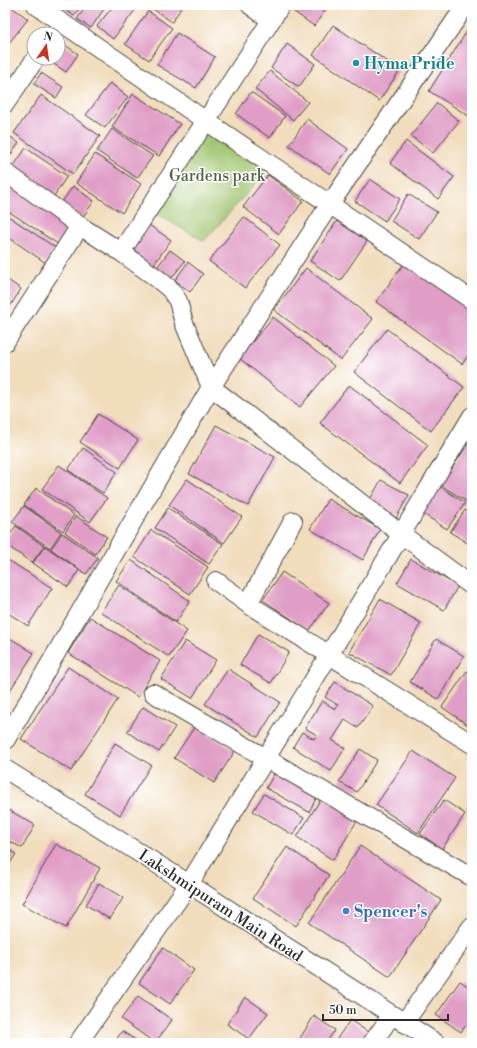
<svg xmlns="http://www.w3.org/2000/svg" width="477" height="1048" viewBox="0 0 477 1048" font-family="'Libre Bodoni',serif">
  <rect width="100%" height="100%" fill="#fff"/>
  <filter id="ink" filterUnits="userSpaceOnUse"><feTurbulence type="fractalNoise" baseFrequency=".025" numOctaves="2"/><feDisplacementMap in="SourceGraphic" scale="8" xChannelSelector="R" yChannelSelector="G"/><feConvolveMatrix kernelMatrix="1 2 1 2 8 2 1 2 1" color-interpolation-filters="sRGB"/></filter>
  <filter id="wash" filterUnits="userSpaceOnUse"><feTurbulence type="fractalNoise" baseFrequency=".012" numOctaves="4" result="noise"/><feDisplacementMap in="SourceGraphic" scale="16" xChannelSelector="R" yChannelSelector="G"/><feGaussianBlur stdDeviation="0.9" result="paint"/><feColorMatrix in="noise" values="0 0 0 0 0 0 0 0 0 0 0 0 0 0 0 0 0 1.4 0 .05"/><feComposite in="paint" operator="in"/></filter>
  <g filter="url(#wash)">
    <rect width="100%" height="100%" fill="#f1dcbb"/>
    <path fill="#a0c570" stroke="#66784e" d="M207,127L269,169L204,241L153,212Z"/>
    <g id="blocks">
      <path fill="#e09ec7" d="M9,5L28,19L5,48V9Z
        M58,5H82L74,16Z
        M87,5L106,6L91,28L77,19Z
        M114,5H132L136,9L113,39L97,26Z
        M147,5H183L172,22Z
        M293,5H329L314,26L290,9Z
        M148,11L172,28L149,60L125,44Z
        M472,23V118L429,91Z
        M333,25L400,70L379,101L313,55Z
        M177,33L215,57L196,88L157,65Z
        M58,40L78,54L66,72L45,58H58Z
        M287,44L315,64L299,87L271,68Z
        M5,68L12,73L5,82Z
        M270,71L308,102L293,120L255,89Z
        M41,73L63,87L56,98L34,84Z
        M110,83L128,97L105,128L86,115Z
        M251,92L285,116L270,138L236,114Z
        M133,94L180,124L159,156L112,127Z
        M41,95L100,136L73,174L14,133Z
        M437,103L459,121L433,153L411,136Z
        M307,119L348,149L330,174L289,145Z
        M112,129L153,156L137,178L97,151Z
        M5,133L19,143L5,163Z
        M406,141L454,177L438,199L390,163Z
        M26,148L67,176L54,196L13,167Z
        M95,154L141,184L122,213L76,183Z
        M268,175L303,201L279,234L243,207Z
        M370,179L400,199L385,221L355,201Z
        M5,181L74,227L61,246L5,209Z
        M73,186L94,201L82,218L61,203Z
        M408,194L437,212L419,239L391,221Z
        M5,214L56,248L46,263L5,235Z
        M244,217L280,245L245,288L209,261Z
        M337,221L367,241L340,281L310,261Z
        M149,225L171,240L152,267L130,253Z
        M170,250L185,261L169,281L155,270Z
        M188,262L203,274L190,292L175,280Z
        M405,262L472,310V350L462,364L376,302Z
        M306,268L373,319L341,360L274,310Z
        M5,278L21,289L9,308L5,305Z
        M273,317L334,366L300,407L239,358Z
        M387,329L464,387L431,431L354,372Z
        M349,385L428,445L400,483L320,423Z
        M98,414L138,440L120,468L80,442Z
        M216,425L275,457L248,506L189,474Z
        M470,441L472,442V505L441,485Z
        M83,448L117,472L103,493L68,470Z
        M59,465L107,498L90,522L42,489Z
        M187,479L242,517L224,543L169,505Z
        M381,480L409,495L395,520L367,505Z
        M438,485L465,503L447,529L420,512Z
        M36,488L74,515L63,531L24,505Z
        M328,499L380,529L363,560L310,529Z
        M24,506L61,532L50,548L12,522Z
        M168,508L223,544L209,564L155,528Z
        M465,510L472,515V546L450,532Z
        M76,516L107,537L95,554L65,532Z
        M16,526L44,546L32,563L5,544V541Z
        M151,530L208,567L190,594L134,557Z
        M62,533L98,558L86,574L51,549Z
        M45,546L79,570L68,587L33,563Z
        M411,559L458,586L444,610L397,583Z
        M8,560L52,588L28,626L5,611V564Z
        M131,560L190,601L176,622L116,581Z
        M282,572L329,603L309,631L263,600Z
        M119,585L187,631L169,657L101,612Z
        M380,599L421,623L391,675L349,652Z
        M90,617L160,661L138,697L68,653Z
        M258,634L289,652L271,683L240,665Z
        M5,635L34,653L9,692L5,689Z
        M436,639L464,656L438,699L410,682Z
        M185,641L216,660L192,698L161,679Z
        M68,667L118,699L71,771L21,739Z
        M228,669L280,702L258,737L205,704Z
        M467,671L472,675V728L442,707Z
        M335,682L373,706L358,728L345,720L332,740L345,748L331,771L293,747L302,732L314,739L317,735L305,728L322,701L335,709L338,705L325,697Z
        M143,707L175,727L159,752L127,732Z
        M195,726L235,751L214,783L174,758Z
        M115,743L151,765L120,815L85,794Z
        M360,749L377,760L357,792L339,782Z
        M413,751L455,778L418,833L376,805Z
        M277,769L319,793L309,812L266,788Z
        M264,794L304,818L293,835L253,811Z
        M322,797L358,819L333,860L297,837Z
        M444,800L465,814L442,849L420,834Z
        M472,804V816L466,812Z
        M5,808L35,825L22,848L5,839Z
        M56,844L100,868L66,928L22,904Z
        M360,846L441,900L390,977L309,923Z
        M5,847L16,854L5,871Z
        M287,847L329,875L296,926L253,898Z
        M99,883L123,898L110,919L86,905Z
        M163,948L194,970L170,1004L139,983Z
        M460,981L472,989V1017L461,1032L436,1015Z
        M138,996L172,1020L155,1043L121,1019Z
        M245,997L268,1013L249,1039L227,1024Z
        M314,1016L335,1030L326,1043H297Z
        M350,1020L374,1036L369,1043H334Z
        M122,1031L140,1043H114Z"/>
    </g>
  </g>
  <g filter="url(#ink)">
    <use href="#blocks" fill-opacity="0" stroke="#494641" stroke-width="1"/>
    <g fill="none" stroke-linecap="round" stroke-linejoin="round">
      <defs>
        <path id="minor" d="M36,5L206,121L472,300
          M250,5L271,20
          M5,104L36,58
          M5,172L80,226L121,252L281,5
          M121,252L158,279L170,289L178,301L184,323L211,387L401,534L472,586
          M5,342L80,226
          M216,581L248,604L472,744
          M248,604L293,521
          M153,693L472,877
          M5,741L211,387L330,204L466,5
          M5,769L189,884L436,1043
          M404,1023L472,926
          M78,1043L189,884L329,655L472,416
          M372,1043L392,1015"/>
      </defs>
      <use href="#minor" stroke="#494641" stroke-width="20"/>
      <use href="#minor" stroke="#fff" stroke-width="18"/>
    </g>
  </g>
  <circle fill="#0f9aa8" stroke="#fff" stroke-width="1.5" cx="356" cy="63" r="4"/>
  <circle fill="#3f7fe0" stroke="#fff" stroke-width="1.5" cx="346" cy="911" r="4"/>
  <g text-anchor="middle" stroke-width="3" stroke-linejoin="round" paint-order="stroke">
    <g font-size="16" font-weight="bold" fill="#0d838f" stroke="#fff" text-anchor="start">
      <text x="364" y="69">Hyma Pride</text>
    </g>
    <g font-size="16" fill="#546143" stroke="#fff">
      <text x="217" y="181">Gardens park</text>
    </g>
    <g font-size="16" fill="#2b2b2b" stroke="#fff">
      <text transform="translate(221 905) rotate(33)" y="6">Lakshmipuram Main Road</text>
    </g>
    <g font-size="16" font-weight="bold" fill="#366cbe" stroke="#fff" text-anchor="start">
      <text x="354" y="917">Spencer's</text>
    </g>
  </g>
  <rect width="477" height="1048" fill="none" stroke="#fff" stroke-width="20"/>
  <g transform="translate(46 46) rotate(13)"><circle r="19" fill="#ffffff" stroke="#aaaaaa"/>
  <path d="M0-3L7 15L0 10L-7 15Z" fill="#c8321e"/>
  <text y="-6" font-size="11" font-weight="bold" text-anchor="middle" fill="#2b2b2b">N</text>
  </g>
  <path d="M323 1014v6h125v-6" fill="none" stroke="#2b2b2b" stroke-width="2"/>
  <text x="329" y="1014" font-size="12" fill="#2b2b2b" stroke="#ffffff" stroke-width="3" paint-order="stroke">50 m</text>
</svg>
